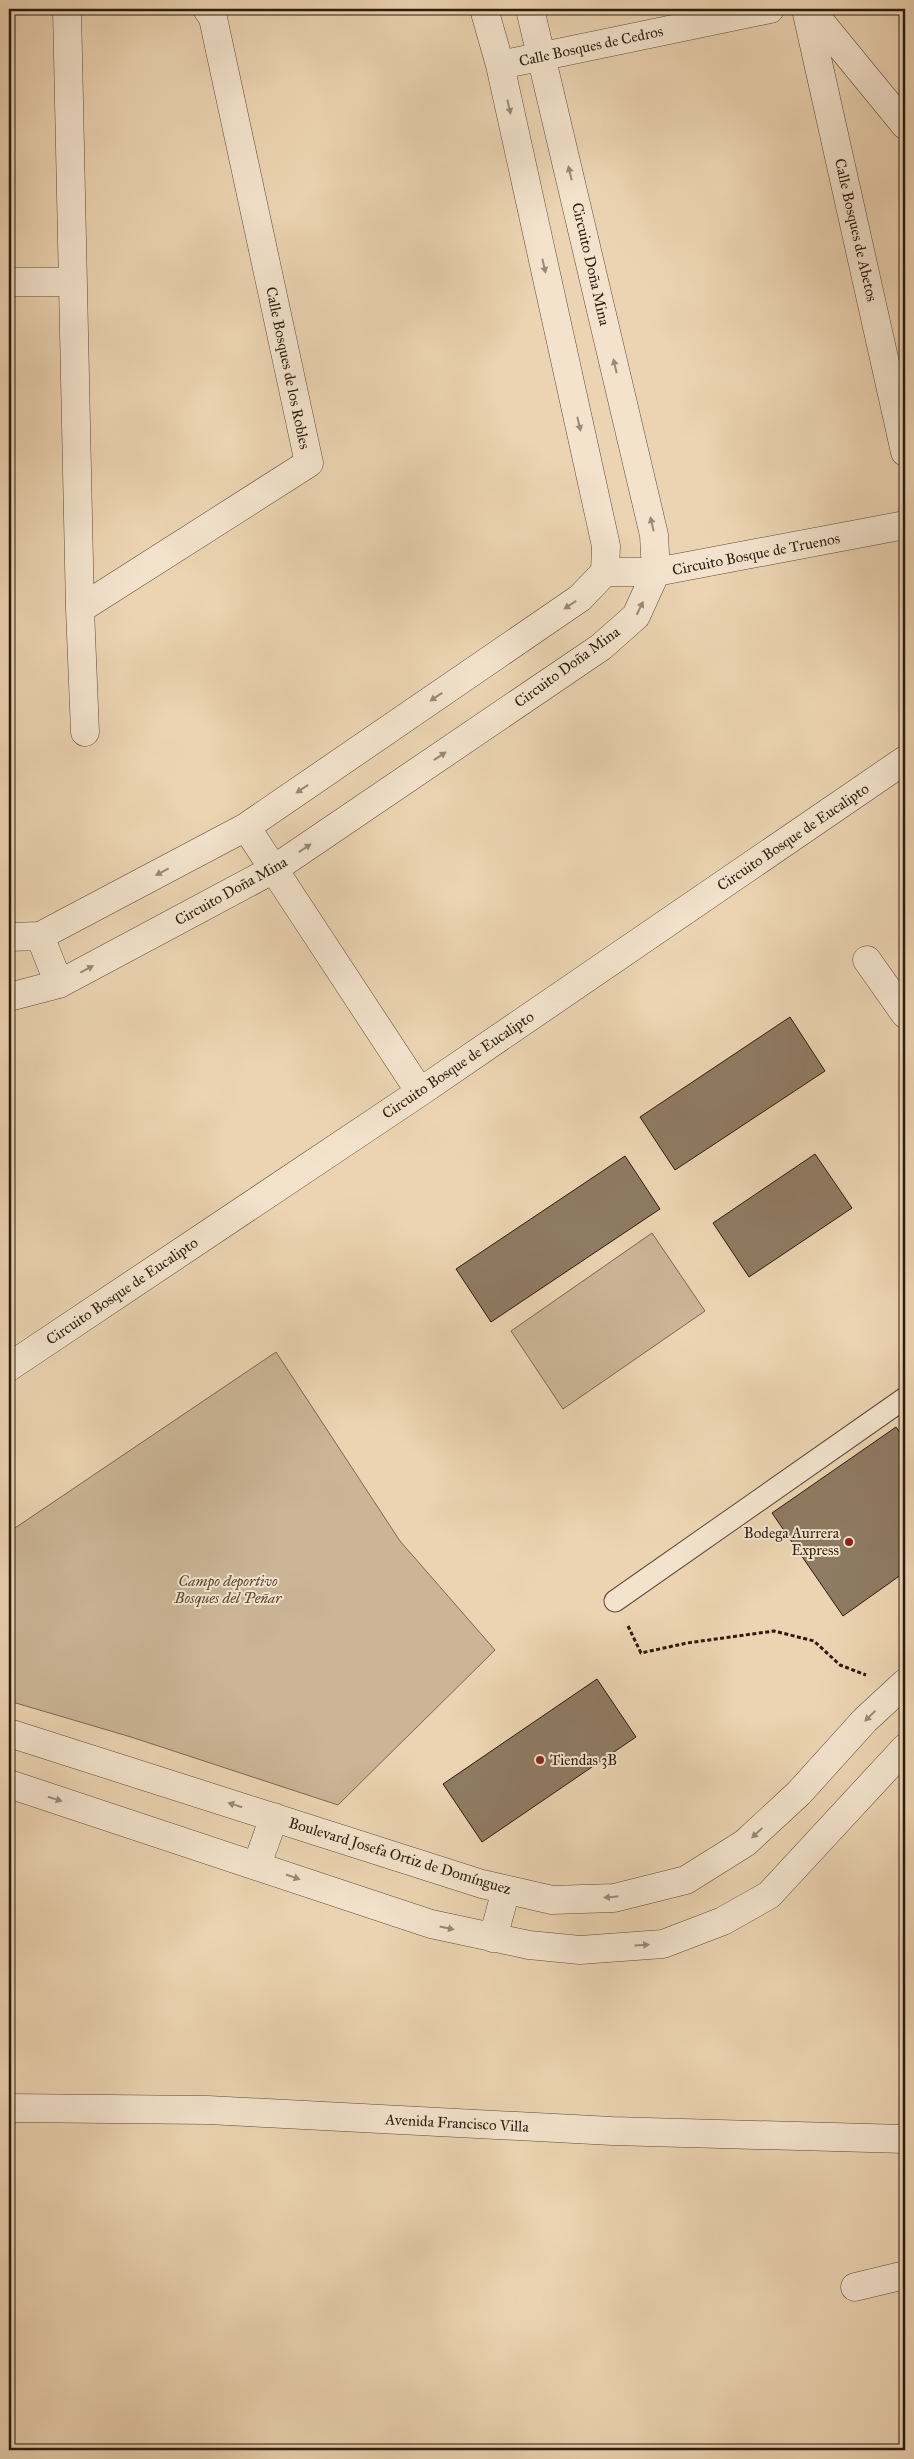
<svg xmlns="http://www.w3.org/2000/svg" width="914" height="2459" viewBox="0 0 914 2459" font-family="'IM FELL Great Primer',serif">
  <rect width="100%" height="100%" fill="#ecd4b2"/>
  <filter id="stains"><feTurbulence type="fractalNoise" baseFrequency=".004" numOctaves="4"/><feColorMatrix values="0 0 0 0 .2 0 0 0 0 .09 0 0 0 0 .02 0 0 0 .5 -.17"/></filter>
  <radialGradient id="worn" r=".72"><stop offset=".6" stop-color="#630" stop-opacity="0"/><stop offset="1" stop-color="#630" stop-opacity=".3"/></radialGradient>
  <path fill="#cbb596" stroke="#7b6852" d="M652,1233L705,1311L563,1409L511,1331Z
    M276,1352L400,1541L495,1650L338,1805L131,1737L9,1701V1532Z"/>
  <path fill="#8f7b63" stroke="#2b1b0e" d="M790,1017L825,1071L675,1170L640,1117Z
    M815,1154L852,1208L749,1277L713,1223Z
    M625,1156L660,1209L491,1322L456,1269Z
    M896,1427L905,1440V1572L843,1616L772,1513Z
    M597,1679L636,1737L482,1842L443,1784Z"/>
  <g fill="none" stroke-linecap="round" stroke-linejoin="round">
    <defs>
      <path id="service" d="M615,1601L905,1398"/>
      <path id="minor" d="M67,9L80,609L85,732
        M806,9L905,452
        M810,9L905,125
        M500,65L770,9
        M9,282H72
        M605,572H656L905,525
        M80,609L309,463L213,18L207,9
        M246,827L420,1092
        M40,936L59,984
        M9,937L40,936L246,827L580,598L605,572L606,546L500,65L484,9
        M867,960L905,1014
        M9,997L59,984L274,869L601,647L636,616L656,572L654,535L530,9
        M9,1367L420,1092L905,760
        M9,2108L208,2110L612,2131L905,2139
        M855,2287L905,2275"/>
      <path id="tertiary" d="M9,1733L482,1884L552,1900L614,1898L686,1880L745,1843L799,1793L865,1720L905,1683
        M9,1784L431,1924L529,1945L580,1950L663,1944L723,1921L769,1895L905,1748
        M257,1865L274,1817
        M493,1938L506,1890"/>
    </defs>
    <use href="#service" stroke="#5b4937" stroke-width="23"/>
    <use href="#minor" stroke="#5b4937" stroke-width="29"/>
    <use href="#tertiary" stroke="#5b4937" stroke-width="29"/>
    <path stroke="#2b1b0e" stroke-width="3" stroke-dasharray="4 2.5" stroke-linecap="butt" d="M628,1626L641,1653L687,1643L774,1631L814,1641L840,1665L866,1675"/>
    <use href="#service" stroke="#f3e3cd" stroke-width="21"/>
    <use href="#minor" stroke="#f3e3cd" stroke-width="28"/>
    <use href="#tertiary" stroke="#f3e3cd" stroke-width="28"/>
  </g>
  <defs><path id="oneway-solid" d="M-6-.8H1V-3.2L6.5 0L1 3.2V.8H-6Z" transform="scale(1.25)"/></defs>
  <g fill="#998977">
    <use href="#oneway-solid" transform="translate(509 107) rotate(77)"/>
    <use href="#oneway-solid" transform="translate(570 173) rotate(-103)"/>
    <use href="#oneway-solid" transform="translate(544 266) rotate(77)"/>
    <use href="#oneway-solid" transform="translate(615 366) rotate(-103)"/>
    <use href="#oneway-solid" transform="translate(579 424) rotate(77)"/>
    <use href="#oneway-solid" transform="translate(652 524) rotate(-103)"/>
    <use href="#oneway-solid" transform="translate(570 605) rotate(146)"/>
    <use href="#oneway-solid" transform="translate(640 608) rotate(-64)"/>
    <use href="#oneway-solid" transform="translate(436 697) rotate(146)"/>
    <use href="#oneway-solid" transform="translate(440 756) rotate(-34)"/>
    <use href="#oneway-solid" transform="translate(302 789) rotate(146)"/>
    <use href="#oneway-solid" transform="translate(305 848) rotate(-34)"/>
    <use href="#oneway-solid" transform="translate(162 872) rotate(152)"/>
    <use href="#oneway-solid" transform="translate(87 969) rotate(-28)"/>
    <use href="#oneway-solid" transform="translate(870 1716) rotate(136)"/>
    <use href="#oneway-solid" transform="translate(55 1799) rotate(18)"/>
    <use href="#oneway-solid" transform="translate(235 1805) rotate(-162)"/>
    <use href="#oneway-solid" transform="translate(757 1833) rotate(137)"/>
    <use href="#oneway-solid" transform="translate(293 1877) rotate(19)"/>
    <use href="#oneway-solid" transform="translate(611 1897) rotate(174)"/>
    <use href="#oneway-solid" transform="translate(447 1928) rotate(12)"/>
    <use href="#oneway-solid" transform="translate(642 1945) rotate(-4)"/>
  </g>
  <g fill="#8f2418" stroke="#f3e3cd" stroke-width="2">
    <circle cx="849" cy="1542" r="5"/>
    <circle cx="540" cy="1760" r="5"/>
  </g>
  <g text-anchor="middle" stroke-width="4" stroke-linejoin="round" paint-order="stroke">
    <g font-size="15" fill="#2b1b0e" stroke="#f3e3cd">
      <text transform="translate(591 46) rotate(-12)" y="5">Calle Bosques de Cedros</text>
      <text transform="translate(856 230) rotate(77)" y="5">Calle Bosques de Abetos</text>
      <text transform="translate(591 264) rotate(77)" y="5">Circuito Doña Mina</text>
      <text transform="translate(288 368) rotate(78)" y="5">Calle Bosques de los Robles</text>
      <text transform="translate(756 554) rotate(-11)" y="5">Circuito Bosque de Truenos</text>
      <text transform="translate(567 667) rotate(-36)" y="5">Circuito Doña Mina</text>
      <text transform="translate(793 837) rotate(-34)" y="5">Circuito Bosque de Eucalipto</text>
      <text transform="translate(231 891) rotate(-29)" y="5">Circuito Doña Mina</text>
      <text transform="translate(458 1065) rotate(-34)" y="5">Circuito Bosque de Eucalipto</text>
      <text transform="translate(122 1291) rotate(-34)" y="5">Circuito Bosque de Eucalipto</text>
      <text transform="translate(400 1856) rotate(17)" y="5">Boulevard Josefa Ortiz de Domínguez</text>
      <text transform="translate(457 2123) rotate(3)" y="5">Avenida Francisco Villa</text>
    </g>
    <g font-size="15" fill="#2b1b0e" stroke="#f3e3cd" text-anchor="end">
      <text x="839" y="1538">Bodega Aurrera<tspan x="839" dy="17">Express</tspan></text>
      <text x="550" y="1765" text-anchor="start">Tiendas 3B</text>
    </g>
    <g font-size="15" font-style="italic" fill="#5b4937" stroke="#f3e3cd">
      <text x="228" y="1586">Campo deportivo<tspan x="228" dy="17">Bosques del Peñar</tspan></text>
    </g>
  </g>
  <rect width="914" height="2459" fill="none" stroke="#ecd4b2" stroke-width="30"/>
  <rect x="10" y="10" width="894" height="2439" fill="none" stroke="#2b1b0e" stroke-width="2.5"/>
  <rect x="15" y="15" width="884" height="2429" fill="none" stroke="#2b1b0e"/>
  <rect width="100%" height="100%" filter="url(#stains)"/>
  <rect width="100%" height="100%" fill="url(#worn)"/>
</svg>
